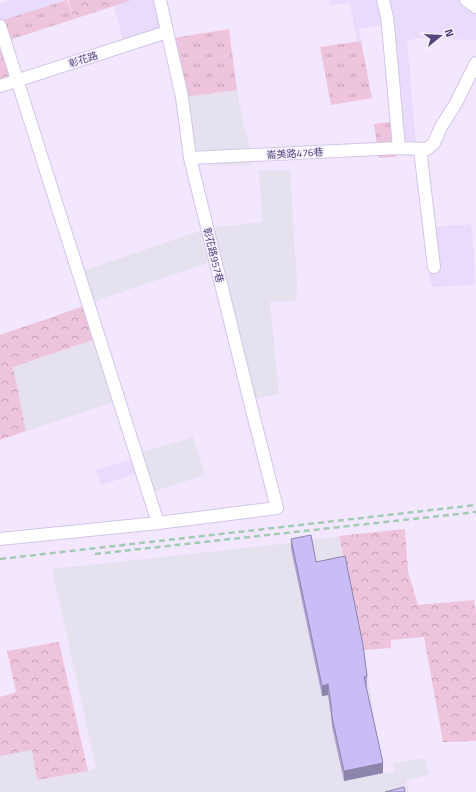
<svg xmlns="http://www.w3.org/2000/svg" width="476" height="792" viewBox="0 0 476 792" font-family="'Titillium Web','Noto Sans TC',sans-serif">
  <defs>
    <pattern id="grass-tufts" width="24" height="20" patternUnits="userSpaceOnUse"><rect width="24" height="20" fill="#eec4dc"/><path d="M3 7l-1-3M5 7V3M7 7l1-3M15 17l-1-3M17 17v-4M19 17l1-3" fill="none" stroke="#c3a1b7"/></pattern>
    <pattern id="forest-crowns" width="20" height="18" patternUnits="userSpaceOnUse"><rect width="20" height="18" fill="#eec4dc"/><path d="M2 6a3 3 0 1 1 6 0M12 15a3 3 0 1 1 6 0" fill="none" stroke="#c3a1b7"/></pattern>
  </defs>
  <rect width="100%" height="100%" fill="#f2e7fe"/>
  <path fill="#e8dbfc" d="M11,0H67L0,21V3Z
    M132,0H155L162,30L124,43L114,6Z
    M329,0H476V40L417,38L407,41L417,155L407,156L400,154L381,25L359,29L361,41H357L350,3L330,6Z
    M417,163L430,227L470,224L472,228L475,281L474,285L433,287L430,283Z
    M133,459L138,473L101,485L96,470Z"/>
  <path fill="#e5e1ef" d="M237,90L244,127L250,147L252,165L212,166L195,162L185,97Z
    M290,170L297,283L296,301L270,302L279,394L250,400L208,228L262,222L259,171Z
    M200,231L208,263L89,303L79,272Z
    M95,339L114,402L26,431L13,367Z
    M193,437L205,475L149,493L136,454Z
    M339,536L364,650L383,774L395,771L393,763L425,758L429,774L406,781L409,792H0V756L32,750L37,780L88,771L96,768L52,569L281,544Z"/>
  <path fill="url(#grass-tufts)" d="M67,0L74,19L6,41L0,21Z
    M229,29L237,90L185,97L173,38Z
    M361,41L372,98L331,105L320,47Z
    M390,122L396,157L379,158L374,124Z"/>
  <path fill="url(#forest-crowns)" d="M68,0H132L74,19Z
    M0,45L10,76L8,81L0,83Z
    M84,306L95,339L13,367L26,431L0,440V335Z
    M405,529L408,572L418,605L474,600L476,613V741L443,742L424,637L391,640V648L364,650L339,536Z
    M59,642L88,771L37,780L32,750L0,756V697L16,692L7,651Z"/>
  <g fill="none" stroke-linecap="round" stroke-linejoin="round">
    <defs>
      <path id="minor" d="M383,0L387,17L389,36L399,148
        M466,0L476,7
        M0,26L158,523
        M0,86L167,32
        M420,149L434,267
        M190,158L399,148L427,149L434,143L441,127L456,103L476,63
        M0,539L158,523L277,508L252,410L190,158L182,97L160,0"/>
    </defs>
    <use href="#minor" stroke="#d1c6e9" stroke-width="14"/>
    <use href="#minor" stroke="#fff" stroke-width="12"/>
    <path stroke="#a3cab2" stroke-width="2.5" stroke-dasharray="6 4" stroke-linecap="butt" d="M95,554L476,512
      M0,559L476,505"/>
  </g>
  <path fill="#aea2d4" d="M291,539L316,562L367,676V686H366L383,773L344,781L332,727L331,716L328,695L322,696L291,549Z"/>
  <path fill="#8d84ac" d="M328,684V695L322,696V686Z
    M383,763V773L344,781V771Z"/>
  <path fill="#cabcf6" stroke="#8d84ac" d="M311,535L316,562L345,556L363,645L367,676L364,677L383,763L344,771L332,717L331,705L328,684L322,686L291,539Z
    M404,787L405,792H385Z"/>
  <g text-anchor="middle" stroke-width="3" stroke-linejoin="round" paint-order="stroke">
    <g font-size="10" fill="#52487b" stroke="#f6f0ff">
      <text transform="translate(83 59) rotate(-18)" y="4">彰花路</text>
      <text transform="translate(295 153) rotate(-3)" y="4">崙美路476巷</text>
      <text transform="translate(214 255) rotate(76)" y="4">彰花路957巷</text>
    </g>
  </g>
  <g transform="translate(440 36) rotate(72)" stroke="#f6f0ff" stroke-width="3" paint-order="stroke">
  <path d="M0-3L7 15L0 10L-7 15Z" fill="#52487b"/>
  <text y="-6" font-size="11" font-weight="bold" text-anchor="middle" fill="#52487b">N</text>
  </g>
</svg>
